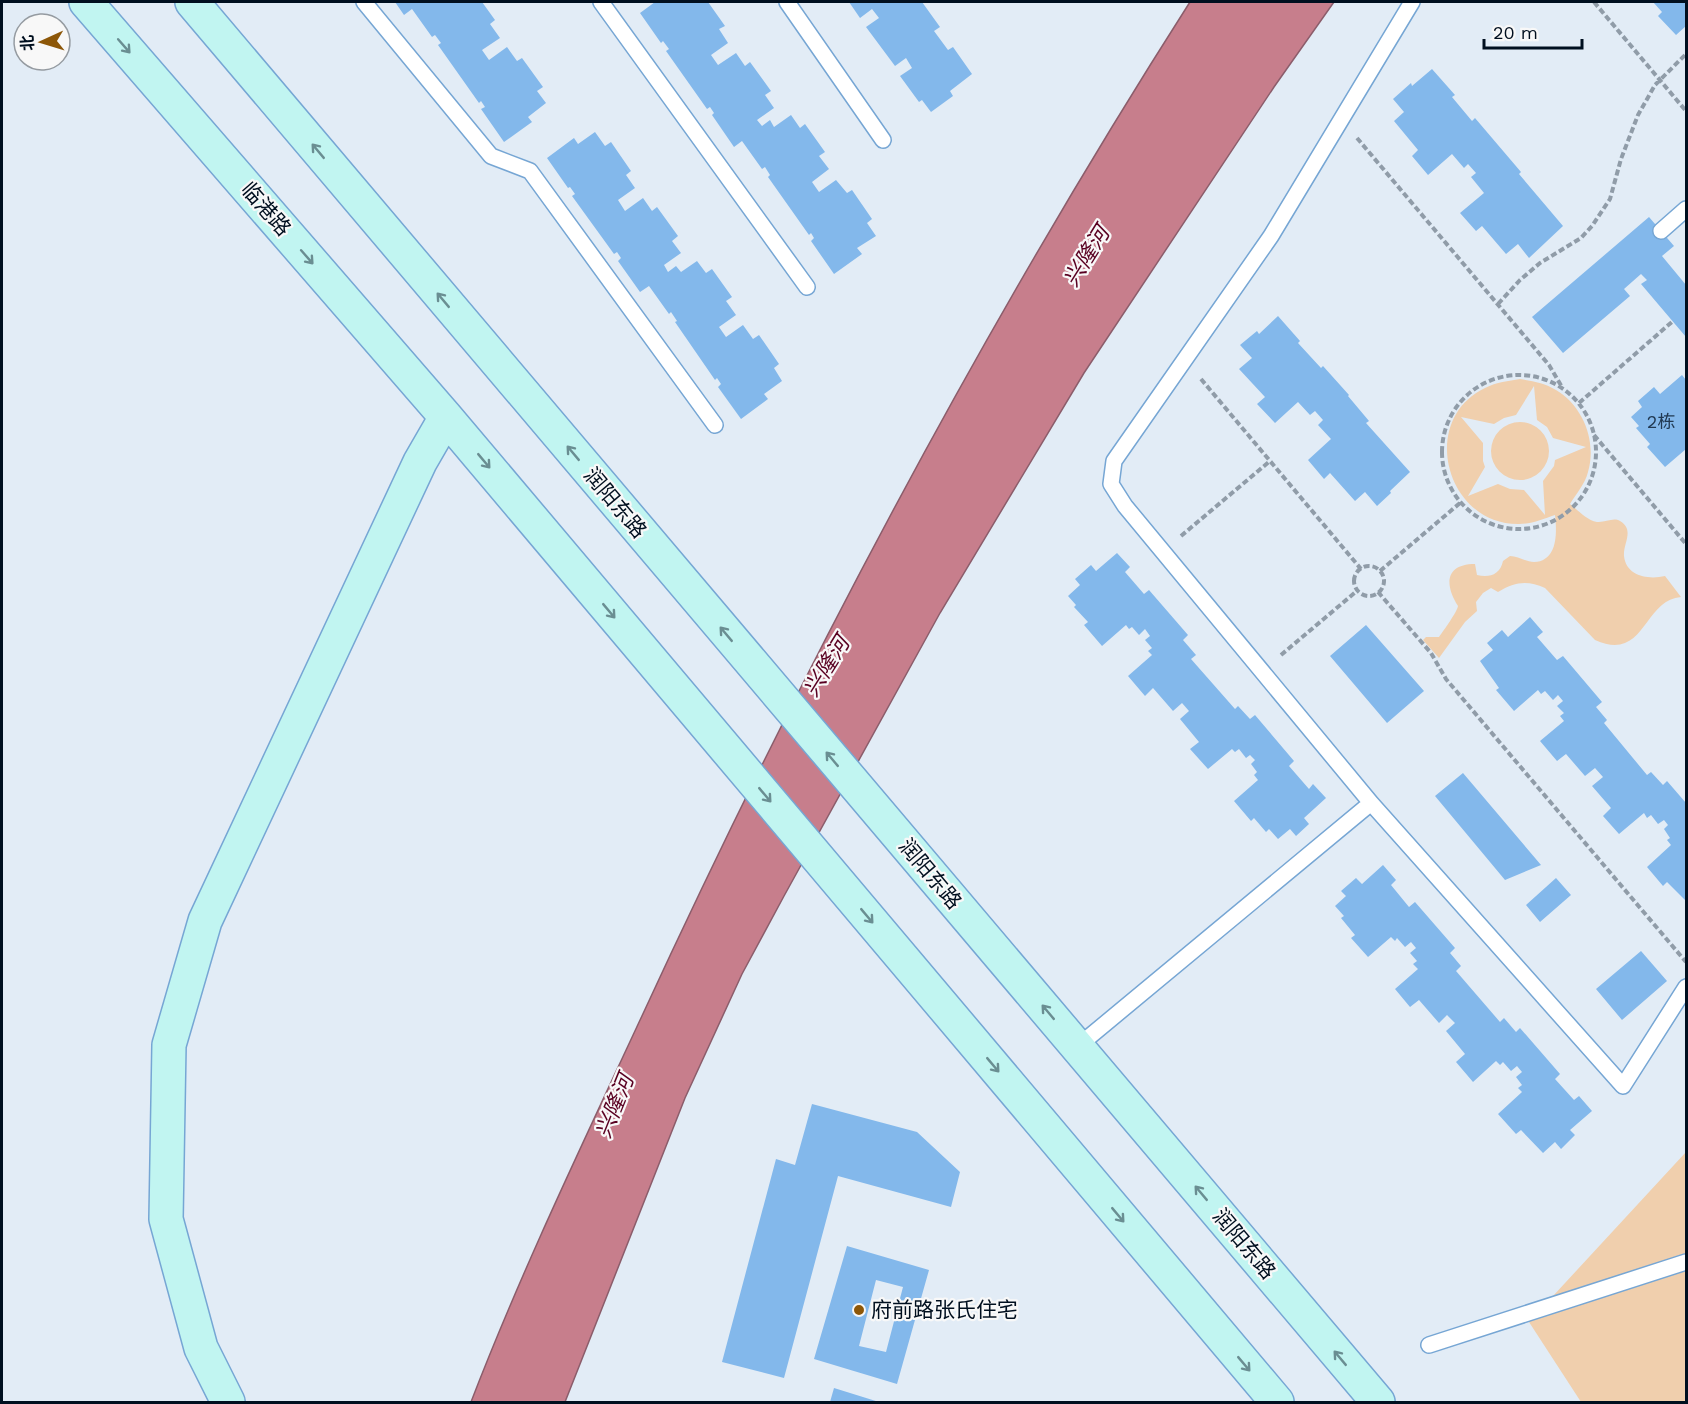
<svg xmlns="http://www.w3.org/2000/svg" width="1688" height="1404" viewBox="0 0 1688 1404" font-family="'Work Sans','Noto Sans SC',sans-serif">
  <rect width="100%" height="100%" fill="#e2ecf6"/>
  <path fill="#f0cfad" fill-rule="evenodd" d="M1520,379C1533,381 1545,383 1556,390C1583,406 1597,441 1588,472C1585,484 1576,494 1570,504C1578,510 1586,520 1597,522C1605,523 1613,517 1620,521C1635,530 1623,543 1624,556C1626,576 1648,580 1665,576L1681,597C1643,600 1645,663 1595,640L1545,588C1527,580 1515,582 1498,592L1491,588L1483,593L1476,602L1477,611L1465,622L1439,658L1423,640L1426,637H1439C1444,630 1457,612 1458,606C1445,586 1444,564 1475,564L1477,575C1489,578 1500,575 1503,561L1510,556C1518,556 1526,562 1534,562C1558,561 1557,532 1555,515C1543,519 1532,524 1519,524C1446,525 1418,420 1485,388C1497,382 1508,381 1520,379ZM1534,386L1537,420L1547,427L1553,438L1586,447L1555,460L1554,466L1543,481L1545,515L1524,490L1510,489L1498,484L1468,496L1485,467L1483,461V443L1461,417L1494,424L1504,418L1516,415Z
    M1491 451a29 29 0 1 1 58 0a29 29 0 1 1-58 0Z
    M1686,1152V1402H1581L1529,1322Z"/>
  <path fill="#c77e8c" stroke="#8b5d6b" stroke-width="1.5" d="M1190,2H1334L1274,87L1084,373L940,613L784,896L742,974L685,1098L565,1402H471C521,1272 582,1145 641,1018C802,669 983,326 1190,2Z"/>
  <path fill="#83b8eb" fill-rule="evenodd" d="M395,2H482L495,20L490,24L500,38L482,50L489,60L507,47L517,61L522,58L543,87L537,91L546,103L528,117L532,122L504,142L481,109L485,107L481,101L479,103L438,45L441,43L435,35L432,37L412,9L404,15Z
    M655,2H708L725,26L719,29L728,43L711,55L718,65L736,53L745,66L750,62L771,91L765,95L774,108L757,120L762,126L770,120L774,127L791,115L800,128L805,124L825,152L819,156L829,169L812,182L819,192L836,180L847,193L852,190L872,219L867,223L876,236L857,248L862,254L834,274L811,241L814,238L811,233L809,235L768,177L770,175L765,167L762,169L742,141L734,147L712,115L714,113L710,107L707,109L666,51L669,49L663,41L661,43L640,13Z
    M849,2H922L940,27L934,31L948,50L953,47L972,74L950,91L953,96L931,112L922,100L919,102L900,76L912,68L906,58L895,66L866,27L879,18L872,9L860,18Z
    M1653,2H1686V26L1676,35L1658,16L1662,12Z
    M1432,69L1455,95L1452,97L1472,121L1475,118L1521,172L1519,174L1563,226L1529,258L1518,244L1506,254L1482,226L1476,231L1460,213L1484,193L1471,177L1476,173L1468,164L1464,168L1452,154L1428,175L1412,156L1418,150L1394,121L1404,112L1393,99L1411,83L1412,86Z
    M595,132L605,146L611,142L631,171L626,175L635,188L618,200L625,211L643,198L652,211L657,207L678,236L672,241L681,253L664,265L668,272L676,266L681,272L697,261L706,273L712,269L732,297L726,301L736,315L719,327L726,337L743,325L753,339L759,335L779,364L774,368L782,381L764,394L768,399L741,419L718,387L721,384L717,378L715,380L675,322L677,321L671,312L669,314L649,286L640,292L618,261L621,258L617,252L614,254L572,196L575,194L570,187L568,188L547,158L574,138L578,144Z
    M1649,217L1674,246L1662,256L1686,285V337L1641,284L1647,280L1641,274L1624,289L1630,296L1563,353L1532,317Z
    M1278,316L1300,341L1298,343L1321,368L1323,366L1349,395L1348,396L1369,421L1366,423L1410,472L1390,491L1391,493L1377,506L1365,492L1355,501L1330,473L1324,479L1308,460L1331,439L1318,425L1323,420L1315,411L1310,415L1298,402L1275,423L1257,404L1265,397L1239,369L1252,358L1240,345L1257,331L1259,334Z
    M1682,375L1686,380V449L1665,467L1647,447L1650,444L1636,428L1639,426L1631,417L1642,407L1638,401L1654,387L1660,394Z
    M1117,553L1130,567L1125,572L1144,594L1149,590L1188,635L1183,640L1196,655L1191,659L1235,709L1238,706L1250,719L1255,715L1294,761L1289,766L1309,789L1313,784L1326,798L1304,818L1309,824L1296,836L1290,829L1278,839L1269,829L1266,832L1254,818L1251,821L1234,801L1258,780L1254,775L1257,772L1251,764L1255,760L1250,755L1246,758L1239,749L1235,752L1232,749L1208,769L1190,749L1199,742L1180,719L1189,711L1182,703L1173,711L1153,688L1145,696L1128,676L1152,655L1148,651L1152,648L1145,640L1150,636L1145,629L1139,635L1132,627L1129,629L1126,625L1102,646L1084,625L1088,622L1074,607L1076,605L1068,596L1080,585L1075,579L1091,565L1096,571Z
    M1530,617L1543,632L1537,637L1557,660L1563,656L1602,702L1596,707L1607,720L1604,723L1647,775L1651,772L1663,785L1667,781L1686,803V901L1667,882L1663,886L1647,867L1671,845L1667,840L1670,838L1664,829L1668,825L1664,820L1658,824L1651,815L1647,818L1644,813L1619,834L1603,816L1611,808L1592,786L1603,777L1595,768L1585,776L1566,754L1557,761L1540,741L1564,721L1560,716L1564,713L1557,706L1563,701L1558,695L1553,700L1545,691L1541,694L1538,690L1514,711L1496,690L1499,688L1480,661L1493,650L1487,643L1502,630L1508,637Z
    M1366,625L1424,691L1387,723L1330,656Z
    M1463,773L1541,865L1505,880L1435,796Z
    M1383,865L1396,880L1391,885L1409,907L1415,902L1455,948L1450,953L1461,966L1456,971L1500,1022L1504,1018L1516,1032L1520,1028L1560,1074L1555,1079L1574,1100L1579,1096L1592,1111L1570,1130L1575,1135L1561,1149L1555,1142L1543,1153L1521,1130L1516,1134L1498,1114L1522,1092L1518,1088L1522,1085L1516,1077L1522,1072L1517,1066L1511,1071L1503,1062L1500,1065L1496,1061L1473,1082L1456,1062L1465,1054L1446,1031L1455,1023L1447,1015L1439,1023L1419,1000L1410,1007L1395,989L1418,969L1413,964L1417,961L1410,953L1416,948L1411,942L1405,947L1397,938L1395,941L1391,937L1368,957L1351,938L1355,935L1341,918L1344,916L1335,906L1346,896L1341,891L1356,878L1362,884Z
    M1556,878L1571,895L1540,922L1526,905Z
    M1641,951L1667,981L1622,1020L1596,989Z
    M812,1104L917,1132L960,1172L951,1207L838,1176L784,1378L722,1362L776,1159L795,1165Z
    M847,1246L929,1270L897,1384L814,1359ZM876,1280L903,1287L886,1352L859,1346Z
    M834,1388L879,1402H830Z"/>
  <g fill="none" stroke-linecap="round" stroke-linejoin="round">
    <defs>
      <path id="lane" d="M364,2L491,156L530,171L715,425
        M601,2L807,287
        M787,2L883,140
        M1661,231L1686,209
        M1371,803L1623,1086L1686,987
        M1077,1047L1371,803L1125,506L1111,484L1114,461L1271,236L1412,2
        M1429,1345L1686,1262"/>
      <path id="secondary" d="M86,2L446,417L1277,1402
        M192,2L1378,1402
        M228,1402L201,1348L166,1219L169,1045L205,921L420,462L446,417"/>
    </defs>
    <use href="#lane" stroke="#76a6d4" stroke-width="18"/>
    <use href="#secondary" stroke="#76a6d4" stroke-width="36"/>
    <path stroke="#909ca8" stroke-width="4" stroke-dasharray="6 3" stroke-linecap="butt" d="M1594,2L1686,111
      M1357,138L1549,365L1562,387
      M1498,304L1520,280L1540,263L1581,238L1592,226L1610,199L1621,159L1638,115L1655,85L1686,54
      M1442 452a77 77 0 1 1 154 0a77 77 0 1 1-154 0Z
      M1201,379L1361,569
      M1579,403L1673,321
      M1594,435L1686,544
      M1181,536L1270,461
      M1354 581a15 15 0 1 1 30 0a15 15 0 1 1-30 0Z
      M1380,571L1460,503
      M1378,592L1431,653L1446,679L1686,962
      M1281,655L1358,590"/>
    <use href="#lane" stroke="#fff" stroke-width="15"/>
    <use href="#secondary" stroke="#c1f5f1" stroke-width="33"/>
  </g>
  <defs><path id="oneway-shaft" d="M-6 0H5M1.5-3L5.5 0L1.5 3" fill="none" stroke-width="1.6" stroke-linecap="round" stroke-linejoin="round" transform="scale(1.5)"/></defs>
  <g stroke="#6a8e92">
    <use href="#oneway-shaft" transform="translate(124 46) rotate(49)"/>
    <use href="#oneway-shaft" transform="translate(318 151) rotate(-130)"/>
    <use href="#oneway-shaft" transform="translate(307 257) rotate(49)"/>
    <use href="#oneway-shaft" transform="translate(443 300) rotate(-130)"/>
    <use href="#oneway-shaft" transform="translate(573 453) rotate(-130)"/>
    <use href="#oneway-shaft" transform="translate(484 461) rotate(50)"/>
    <use href="#oneway-shaft" transform="translate(609 611) rotate(50)"/>
    <use href="#oneway-shaft" transform="translate(726 634) rotate(-130)"/>
    <use href="#oneway-shaft" transform="translate(832 759) rotate(-130)"/>
    <use href="#oneway-shaft" transform="translate(765 795) rotate(50)"/>
    <use href="#oneway-shaft" transform="translate(867 916) rotate(50)"/>
    <use href="#oneway-shaft" transform="translate(1048 1012) rotate(-130)"/>
    <use href="#oneway-shaft" transform="translate(993 1065) rotate(50)"/>
    <use href="#oneway-shaft" transform="translate(1201 1193) rotate(-130)"/>
    <use href="#oneway-shaft" transform="translate(1118 1215) rotate(50)"/>
    <use href="#oneway-shaft" transform="translate(1340 1358) rotate(-130)"/>
    <use href="#oneway-shaft" transform="translate(1244 1364) rotate(50)"/>
  </g>
  <circle fill="#8d5708" stroke="#f8f8f8" stroke-width="2" cx="859" cy="1310" r="6"/>
  <g text-anchor="middle" stroke-width="4.5" stroke-linejoin="round" paint-order="stroke">
    <g font-size="18" fill="#213952">
      <text x="1661" y="428">2栋</text>
    </g>
    <g font-size="21" fill="#000f1f" stroke="#f8f8f8">
      <text transform="translate(266 209) rotate(49)" y="7">临港路</text>
      <text transform="translate(615 503) rotate(50)" y="7">润阳东路</text>
      <text transform="translate(930 874) rotate(50)" y="7">润阳东路</text>
      <text transform="translate(1244 1244) rotate(50)" y="7">润阳东路</text>
    </g>
    <g font-size="21" fill="#000f1f" stroke="#f8f8f8" text-anchor="start">
      <text x="871" y="1317">府前路张氏住宅</text>
    </g>
    <g font-size="22" font-style="italic" fill="#590021" stroke="#f8f8f8">
      <text transform="translate(1086 256) rotate(-58)" y="8">兴隆河</text>
      <text transform="translate(826 666) rotate(-58)" y="8">兴隆河</text>
      <text transform="translate(614 1106) rotate(-68)" y="8">兴隆河</text>
    </g>
  </g>
  <rect width="1688" height="1404" fill="none" stroke="#000f1f" stroke-width="6"/>
  <g transform="translate(42 42) rotate(266)"><circle r="28" fill="#f8f8f8" stroke="#959ba1" stroke-width="1.5"/>
  <path d="M0-4.5L10 22L0 15L-10 22Z" fill="#8d5708"/>
  <text y="-9" font-size="16" font-weight="bold" text-anchor="middle" fill="#000f1f">北</text>
  </g>
  <path d="M1484 39v9h98v-9" fill="none" stroke="#000f1f" stroke-width="3"/>
  <text x="1493" y="39" font-size="18" fill="#000f1f" stroke="#f8f8f8" stroke-width="4.5" paint-order="stroke">20 m</text>
</svg>
